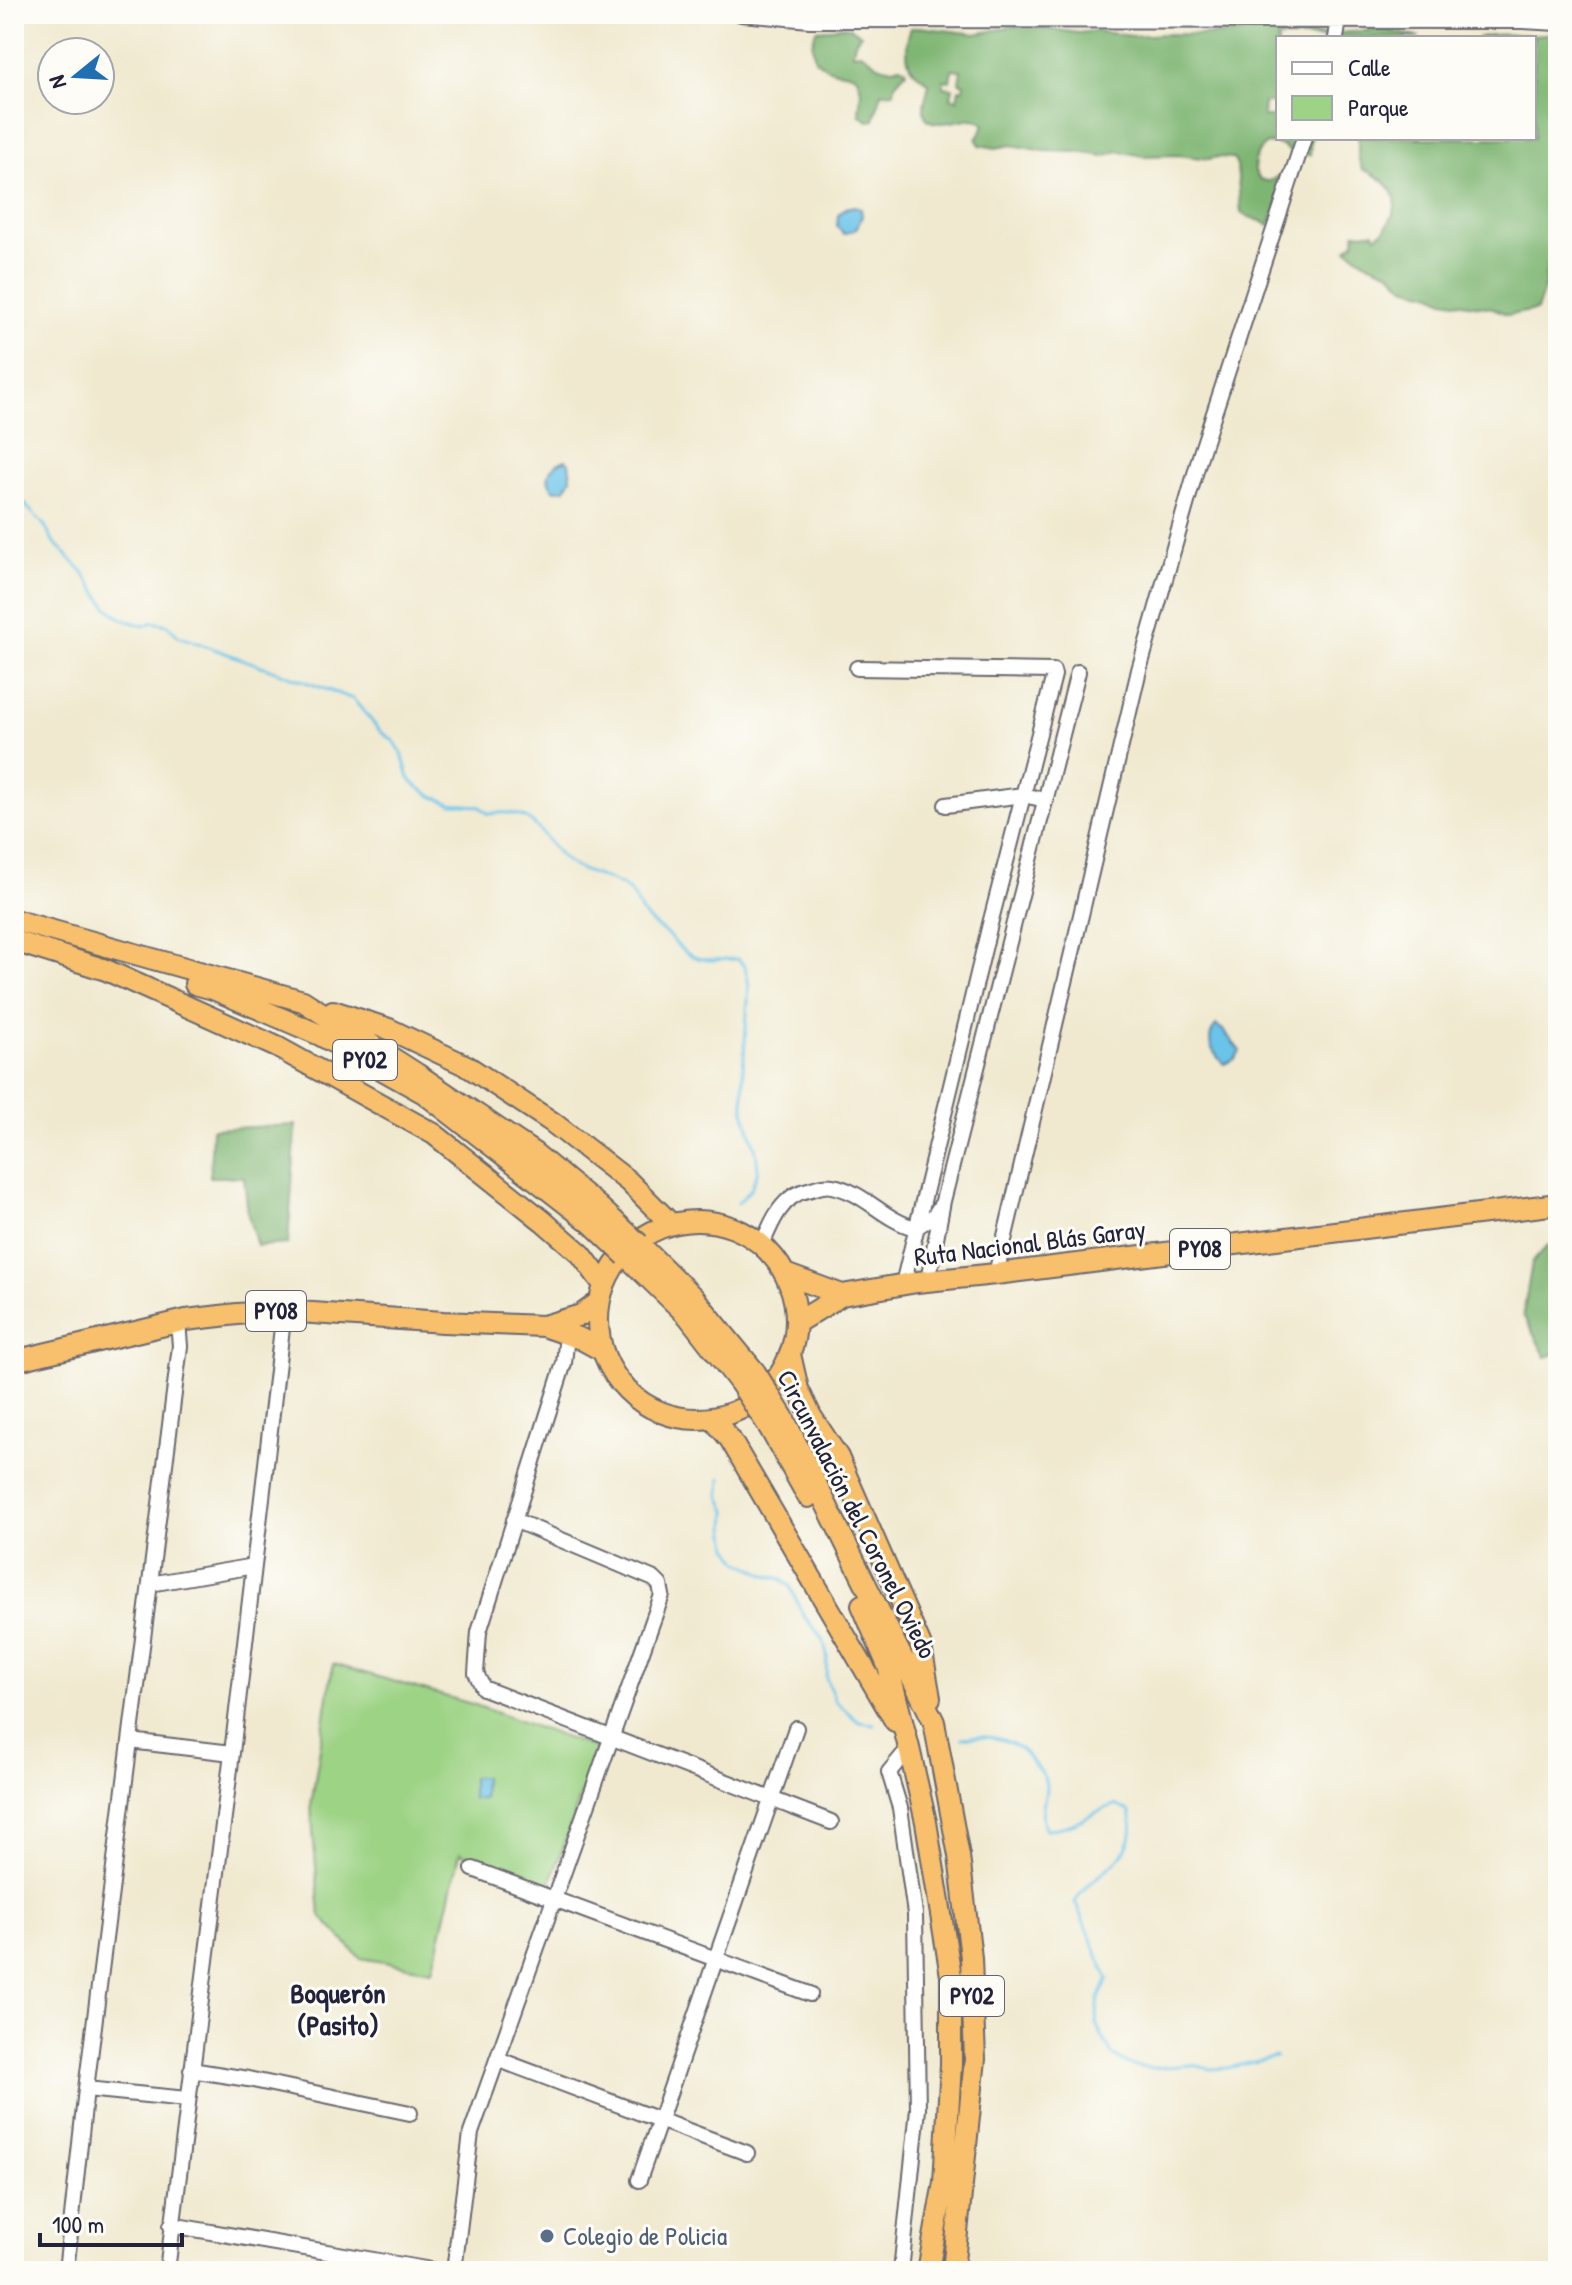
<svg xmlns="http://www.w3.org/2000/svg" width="1572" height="2285" viewBox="0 0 1572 2285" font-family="'Patrick Hand',sans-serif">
  <rect width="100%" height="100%" fill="#fdfcf7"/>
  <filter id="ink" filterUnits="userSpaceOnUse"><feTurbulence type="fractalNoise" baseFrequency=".0125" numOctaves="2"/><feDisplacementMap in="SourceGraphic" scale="16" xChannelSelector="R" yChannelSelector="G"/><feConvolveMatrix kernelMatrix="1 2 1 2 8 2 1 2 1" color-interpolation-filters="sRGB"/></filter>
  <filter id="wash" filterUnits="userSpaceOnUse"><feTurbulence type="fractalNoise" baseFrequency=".006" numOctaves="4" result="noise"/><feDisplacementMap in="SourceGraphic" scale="32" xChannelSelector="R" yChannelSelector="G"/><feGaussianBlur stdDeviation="1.8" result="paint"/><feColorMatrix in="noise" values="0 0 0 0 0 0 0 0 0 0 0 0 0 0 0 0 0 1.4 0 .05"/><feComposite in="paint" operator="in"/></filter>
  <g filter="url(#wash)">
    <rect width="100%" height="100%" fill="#f0e9cf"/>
    <path fill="#9dd385" stroke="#607a60" stroke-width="2" d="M333,1664L472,1704L597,1749L548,1890L460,1853L433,1970L360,1958L320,1915L311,1806Z"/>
    <path fill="#7eb572" stroke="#506c56" stroke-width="2" fill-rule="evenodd" d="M839,26L849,27L861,34L856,40L852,53L861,52C872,61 885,73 900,66L905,69L906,72L895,84L894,92L881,93L874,120L868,121L859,114L861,90L857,77C848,70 842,73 832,70C825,68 821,63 815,60L812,44L816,30L828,29Z
      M1015,26H1030L1079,33L1095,31L1132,36L1167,34L1216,35L1257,31L1319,35L1383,29L1420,38H1278V103H1264L1263,117H1278V138H1311L1310,155H1293C1259,118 1241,180 1267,181C1272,182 1278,175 1284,173L1289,178L1269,225C1260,219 1250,219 1241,213L1237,166L1233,158L1217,157L1209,159L1178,155L1143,156L1118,151L1104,156L1076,152L1044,151L1011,145L996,148L980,145L976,138L981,132L984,124C978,120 978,120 972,119C959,118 923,134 924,108C924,100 928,91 929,83C924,78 917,75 912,69C905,60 906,38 911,28L919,27L976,34ZM952,69L961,70L959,82L964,84L963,90L959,89L957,100L951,98L953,88L944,87V80L950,81Z
      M1558,32V246L1546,268L1545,286L1537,310L1508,315L1493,308L1444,300L1433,294L1405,287L1391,272L1368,263L1347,249L1354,242L1355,233L1374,232L1376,236C1385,230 1388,226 1392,216C1404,192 1382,177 1362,169L1358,157V138H1534V38H1477C1503,30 1532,39 1558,32Z
      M296,1125L288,1244L257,1246L248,1215L244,1177H210L212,1129Z
      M1558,1244V1353L1546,1357L1523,1315L1532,1263L1547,1246Z"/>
    <path fill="#6bc3e9" stroke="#467292" stroke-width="2" d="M854,206L861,209L862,216L856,229L844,234L837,227L838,215L846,208Z
      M566,460L569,463L571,478L565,489L554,490C542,477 551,465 566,460Z
      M1216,1025L1223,1030L1240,1051L1235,1059L1224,1064C1212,1052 1204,1040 1216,1025Z
      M472,1777H484L483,1799H472Z"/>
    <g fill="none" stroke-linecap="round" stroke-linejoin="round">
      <path stroke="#6bc3e9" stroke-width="3" d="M14,493L45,526L53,541L83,572L107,607L122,619L144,626L153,622L168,625L178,636L353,699L381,732L394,741L402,754L409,778L415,785L432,796L452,804L479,806L489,814C544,804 541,850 577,868C593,876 614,878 628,890C635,895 638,908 644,915C651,924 659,928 668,935C674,940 678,948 685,952C702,964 719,959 738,959L745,967L749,985L743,1070L744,1111L756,1151L758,1170L751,1189L738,1203
        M14,513L26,504
        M721,1478L720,1496L727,1511L726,1527L729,1547L739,1561L766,1575L781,1579L790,1586L803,1615L823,1639L827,1655L826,1678L835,1701L859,1722L874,1724
        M962,1738C991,1734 1016,1738 1034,1764C1037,1768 1044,1775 1045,1780C1050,1796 1036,1811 1046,1829C1076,1828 1089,1813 1115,1805L1130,1812C1141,1863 1095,1867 1075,1902L1108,1979L1099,1998L1096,2024L1112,2055L1133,2066L1152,2068L1192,2065L1211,2069L1227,2068L1276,2057"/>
    </g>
  </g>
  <g filter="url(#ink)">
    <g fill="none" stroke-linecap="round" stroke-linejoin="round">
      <defs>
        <path id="minor" d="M741,14L810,20L1523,21L1558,23
          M1336,38L1339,20
          M857,668L1053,671L1054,675L990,924L903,1284
          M946,805L1023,795L1046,800
          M762,1245C771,1223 782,1195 808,1190C815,1188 825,1184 832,1186C863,1191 885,1221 915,1228L934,1216L941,1205
          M996,1274L1139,670L1201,453L1304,138
          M928,1281L943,1201L1078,672
          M567,1335L564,1363L479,1632L476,1673L483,1688L831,1822
          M150,1584L254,1566
          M130,1741L232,1753
          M473,1869L810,1994
          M497,2059L747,2153
          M191,2070L248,2079L410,2113
          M86,2089L187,2099
          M639,2180L796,1728
          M171,2225L437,2271
          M66,2271L86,2089L180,1346L178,1322
          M167,2271L232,1753L284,1311
          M454,2271L471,2133L662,1595L660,1585L654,1579L514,1520
          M901,2271L918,2109L915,1914L900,1808L889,1772L909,1748"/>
        <path id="highway" d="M14,920L303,1001L417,1074L534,1153L598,1206
          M14,941L106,970L277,1047L434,1134L543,1221L581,1254L604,1285
          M195,984L213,989L320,1035L424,1093L590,1222
          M333,1011L389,1029L467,1066L552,1122L628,1181L671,1224
          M598 1320a99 99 0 1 1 198 0a99 99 0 1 1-198 0Z
          M639,1244L695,1299L755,1372
          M626,1256L688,1316L740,1383
          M785,1274L842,1295
          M796,1323L842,1295L917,1282L996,1274L1558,1204
          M543,1326L581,1315L599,1302
          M790,1354L798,1389L811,1416L838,1457L921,1646L930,1698
          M14,1361L186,1320L237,1314L284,1311L443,1322L543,1326L581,1339L603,1351
          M783,1417L934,1722L959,1856L971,1958L975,2059L953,2271
          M712,1418L730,1439L895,1721
          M769,1427L808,1497
          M862,1605L888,1666L909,1748L926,1822L951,1976V2064L944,2182L928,2271"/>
      </defs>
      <use href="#minor" stroke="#6a686f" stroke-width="18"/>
      <use href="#highway" stroke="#6a686f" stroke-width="24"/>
      <use href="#minor" stroke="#fff" stroke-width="14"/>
      <use href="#highway" stroke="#f8bf6c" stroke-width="20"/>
      <defs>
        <path id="highway-bridge" d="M598,1206L639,1244
          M590,1222L626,1256
          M755,1372L783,1417
          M740,1383L769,1427"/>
      </defs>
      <use href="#highway-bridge" stroke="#6a686f" stroke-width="24" stroke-linecap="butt"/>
      <use href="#highway-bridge" stroke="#f8bf6c" stroke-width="20"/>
    </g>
  </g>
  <circle fill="#5c6f8a" stroke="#fdfcf7" stroke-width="3" cx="547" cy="2236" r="8"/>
  <g text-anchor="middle" stroke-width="6" stroke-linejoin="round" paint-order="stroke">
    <g fill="#fdfcf7" stroke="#646373" stroke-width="2">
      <rect x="333" y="1040" width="64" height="40" rx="6"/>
      <rect x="1170" y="1229" width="60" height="40" rx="6"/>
      <rect x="246" y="1291" width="60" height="40" rx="6"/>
      <rect x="940" y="1976" width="64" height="40" rx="6"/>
    </g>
    <g font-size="24" font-weight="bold" fill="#22223b">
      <text x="365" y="1068">PY02</text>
      <text x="1200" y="1257">PY08</text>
      <text x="276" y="1319">PY08</text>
      <text x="972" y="2004">PY02</text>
    </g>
    <g font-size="26" fill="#22223b" stroke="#fdfcf7">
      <text transform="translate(1030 1243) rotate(-7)" y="9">Ruta Nacional Blás Garay</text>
      <text transform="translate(857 1514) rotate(63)" y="9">Circunvalación del Coronel Oviedo</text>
    </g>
    <g font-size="26" fill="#4e5e75" stroke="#fdfcf7" text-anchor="start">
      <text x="563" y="2245">Colegio de Policia</text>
    </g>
    <g font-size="28" font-weight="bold" fill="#22223b" stroke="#fdfcf7">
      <text x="338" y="2003">Boquerón<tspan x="338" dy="32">(Pasito)</tspan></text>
    </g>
  </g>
  <rect width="1572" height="2285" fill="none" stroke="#fdfcf7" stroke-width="48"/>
  <rect x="1276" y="36" width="260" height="104" fill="#fdfcf7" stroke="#a5a5ac" stroke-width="2"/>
  <rect x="1292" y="62" width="40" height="12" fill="#ffffff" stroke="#a5a5ac" stroke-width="2"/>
  <text x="1348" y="76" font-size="24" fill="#22223b">Calle</text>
  <rect x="1292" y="96" width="40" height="24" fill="#9dd385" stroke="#a5a5ac" stroke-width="2"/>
  <text x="1348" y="116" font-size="24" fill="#22223b">Parque</text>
  <g transform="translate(76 76) rotate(252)"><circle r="38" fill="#fdfcf7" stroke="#a5a5ac" stroke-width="2"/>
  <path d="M0-6L14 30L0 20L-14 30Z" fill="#1f6fb2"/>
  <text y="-12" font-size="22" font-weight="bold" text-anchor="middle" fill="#22223b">N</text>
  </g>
  <path d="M40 2233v12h142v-12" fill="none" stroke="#22223b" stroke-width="4"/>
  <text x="52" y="2233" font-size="24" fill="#22223b" stroke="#fdfcf7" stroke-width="6" paint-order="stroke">100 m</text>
</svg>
